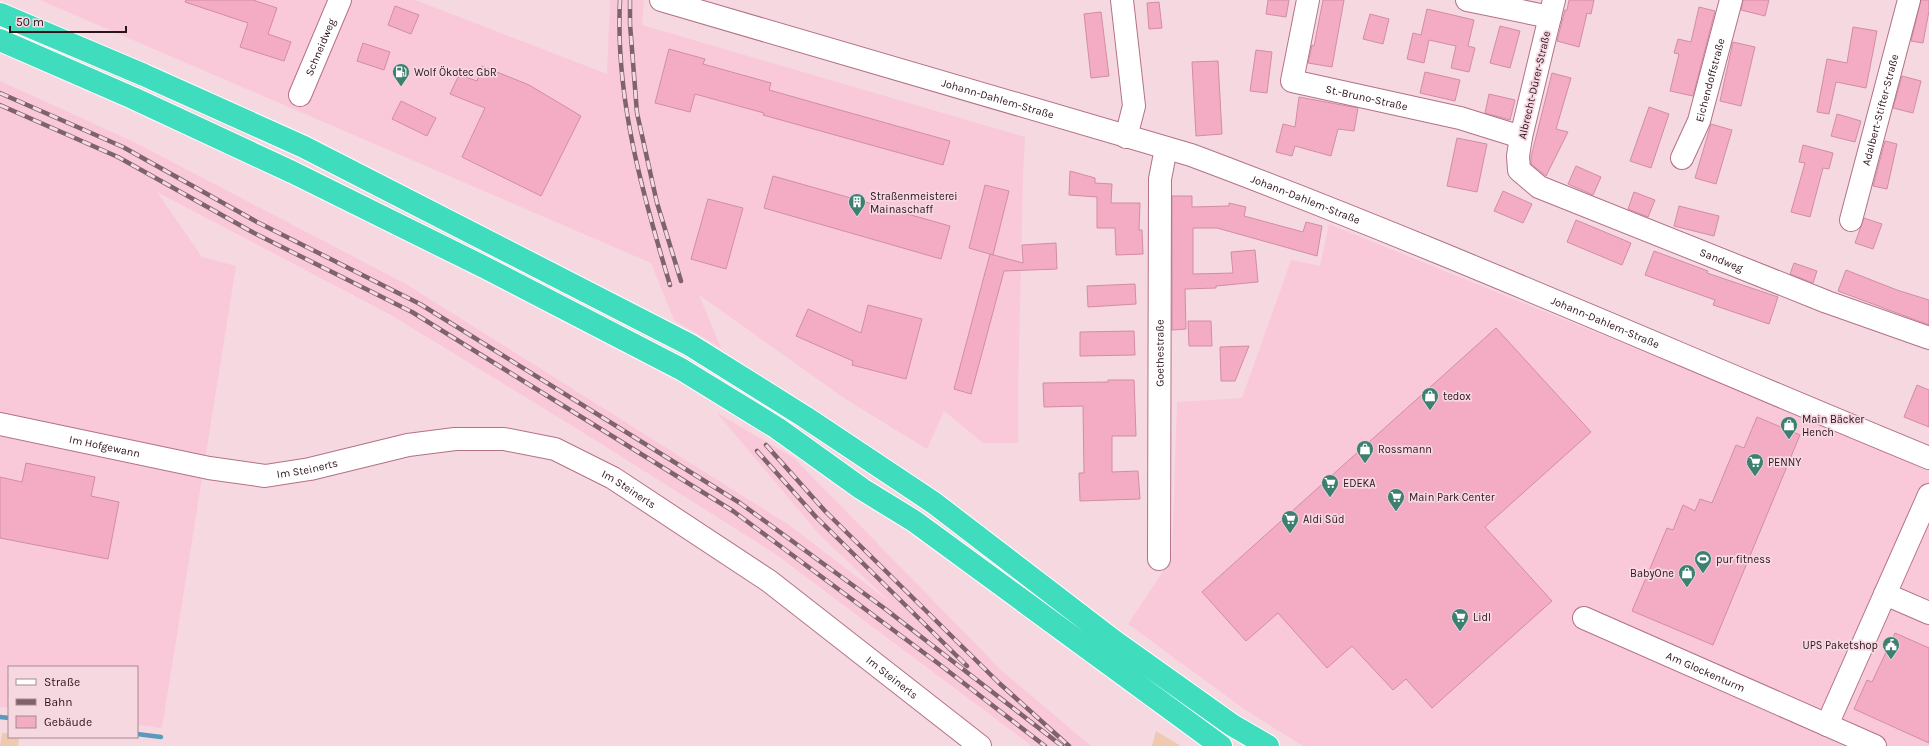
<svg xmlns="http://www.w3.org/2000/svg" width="1929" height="746" viewBox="0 0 1929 746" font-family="Karla,sans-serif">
  <rect width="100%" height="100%" fill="#f6d8e1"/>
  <path fill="#fac9d9" d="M40,0H415L607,74L610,0H644L642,25L1025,137L1023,178L1018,394V443H983L944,411L927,449L847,400L699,295L721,348L674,320L651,263Z
    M0,81L134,142L406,284L792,527L892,604L818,533L717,413L794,458L1002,671L1091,746H1032L774,553L592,438L391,315L157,192L202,257L236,266L162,728L137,725V667H9V708L0,707Z
    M1329,224L1885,450L1929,471V746H1303L1247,711L1128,624L1172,558L1177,402L1242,398L1291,260L1320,266Z"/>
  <path fill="#efcab0" d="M1156,731L1181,746H1152Z
    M2,733H9V737H19L18,746H0Z"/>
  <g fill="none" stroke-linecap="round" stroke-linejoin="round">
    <path stroke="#5b99be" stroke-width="4.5" d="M0,717L9,718
      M137,734L161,737"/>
  </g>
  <path fill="#f3acc4" stroke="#d18da5" d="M186,0H253L277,8L268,34L291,42L284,61L240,47L248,23L185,2Z
    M1268,0H1289L1286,17L1266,14Z
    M1323,0H1344L1332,67L1308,63L1312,45L1314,46Z
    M1569,0H1594L1591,14L1587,13L1579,47L1557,41L1565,10H1567Z
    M1743,0H1769L1765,16L1741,10Z
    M1921,0H1929V11L1923,43L1911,41Z
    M1159,2L1162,28L1149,29L1147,3Z
    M395,6L419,15L411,34L388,25Z
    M1699,7L1715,11L1693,96L1670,91L1679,54L1674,53L1678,39L1691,42Z
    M1427,9L1474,20L1468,46L1475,48L1469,72L1451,68L1456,46L1429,40L1424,63L1407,59L1413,33L1421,35Z
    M1101,12L1109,76L1091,78L1084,14Z
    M1370,14L1389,19L1383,44L1363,39Z
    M1500,26L1520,31L1510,68L1490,63Z
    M1853,27L1877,31L1866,88L1836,82L1829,114L1817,112L1827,59L1847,63Z
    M1733,42L1755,47L1741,106L1720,101Z
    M363,43L390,52L384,70L357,61Z
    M669,49L705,59L703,64L771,83L769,90L950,141L943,165L763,115L764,113L695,94L690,112L655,103Z
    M1256,50L1272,52L1267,93L1250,91Z
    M1218,61L1222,134L1196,136L1192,62Z
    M482,66L529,85L581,116L541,196L462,157L485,108L450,94L459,75L477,81Z
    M1425,72L1460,80L1455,101L1420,93Z
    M1552,73L1571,78L1556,129L1568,132L1546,176L1531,164V157Z
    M1902,76L1921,81L1913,113L1893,108Z
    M1489,94L1515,100L1510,120L1485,113Z
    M1299,97L1358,108L1354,131L1338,129L1331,156L1295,146L1292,156L1276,152L1283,124L1295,127Z
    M401,101L436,118L427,136L392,119Z
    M1649,107L1669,114L1651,168L1630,161Z
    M1837,114L1861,121L1855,142L1831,136Z
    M1711,124L1732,130L1716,184L1695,178Z
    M1457,138L1487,144L1477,192L1447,186Z
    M1885,141L1897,144L1887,189L1873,186Z
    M1803,145L1833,153L1829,169L1823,168L1810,217L1791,212L1805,163L1799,162Z
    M1576,166L1601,177L1593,195L1568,184Z
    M1070,171L1095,178V183L1112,184L1111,203H1140L1139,230H1142L1143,254L1116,255L1115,228H1097V197L1069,195Z
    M773,176L950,226L941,259L764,208Z
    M985,185L1009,191L993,255L969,248Z
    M1503,191L1532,204L1523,223L1494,211Z
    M1634,192L1655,200L1648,217L1628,209Z
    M1172,196H1192V207L1229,206V203L1246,207L1244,216L1303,232L1306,222L1322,226L1317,256L1217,228H1193V274L1233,273L1231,252L1255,250L1258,282L1216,286V288L1185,289L1186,329L1172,330Z
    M708,199L743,208L726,269L691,259Z
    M1679,206L1719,216L1714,236L1674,226Z
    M1864,218L1882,224L1873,249L1855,243Z
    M1576,220L1631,243L1622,265L1567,242Z
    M1056,243L1057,269L1004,271L971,394L954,389L990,254L1023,263L1022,245Z
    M1654,251L1708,271L1707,273L1778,297L1769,324L1713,305L1715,300L1645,275Z
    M1794,263L1817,271L1813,283L1790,274Z
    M1846,270L1897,290L1929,300V325L1838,291Z
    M1135,284L1136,304L1088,307L1087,286Z
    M868,305L922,319L906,379L852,365L853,361L796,336L808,309L861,333Z
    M1188,321H1211L1212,346H1189Z
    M1496,328L1591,432L1485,527L1552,601L1432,708L1406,679L1393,690L1352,646L1327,668L1278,613L1246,641L1202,592Z
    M1134,331L1135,355L1080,356V332Z
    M1249,346L1235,381H1221L1220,347Z
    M1108,380H1134L1136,436H1112V472L1138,471L1140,499L1080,501L1079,473H1084L1083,406L1044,407L1043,383L1108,382Z
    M1917,385L1929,390V427L1904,417Z
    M1757,417L1800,435L1713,645L1632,611L1667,528L1673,530L1683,505L1695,511L1700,499L1712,503L1736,445L1744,448Z
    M26,463L95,477L91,496L119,502L108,559L0,538V477L22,482Z
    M1895,633L1929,648V743L1854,709L1867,680L1872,682Z"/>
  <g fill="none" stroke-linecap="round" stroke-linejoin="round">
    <defs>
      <g id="minor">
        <path id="s1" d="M661,0L1191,155C1440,248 1683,357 1929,458"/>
        <path d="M1122,0L1134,106L1126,137"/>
        <path id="s2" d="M1308,0L1292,81L1460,118L1521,137"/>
        <path d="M1467,0L1550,17"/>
        <path id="s3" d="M1554,0L1521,137L1518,156L1519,170L1539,187L1827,302L1929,338"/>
        <path id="s4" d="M300,95L340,0"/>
        <path id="s5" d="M1682,158L1699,121L1731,0"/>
        <path id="s6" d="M1851,220L1909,0"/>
        <path id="s7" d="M0,424L209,468L265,476L310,469L408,445L455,439H504L555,449L613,478L769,581L980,746"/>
        <path id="s8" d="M1159,559L1160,179L1166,148"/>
        <path d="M1885,594L1929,613"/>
        <path id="s9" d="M1584,618L1875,746"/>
        <path d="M1827,725L1929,495"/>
      </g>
      <path id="highway" d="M0,14L144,75L304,147L690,345L805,417L934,503L1114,641L1232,725L1268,746
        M0,40L133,98L292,172L486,268L681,369L777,428L862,489L914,521L1221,746"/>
    </defs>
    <use href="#minor" stroke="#b37188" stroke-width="24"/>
    <use href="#highway" stroke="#fff" stroke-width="24"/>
    <use href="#minor" stroke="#fff" stroke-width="22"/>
    <use href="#highway" stroke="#3fdcbe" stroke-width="22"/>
    <defs>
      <path id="rail" d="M620,0C615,97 642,192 670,285
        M630,0V24L637,113L657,203L681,281
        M0,93L123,147L257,222L420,304L740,503L884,608L1062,746
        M0,105L118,157L254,233L412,312L733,511L939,664L1045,746
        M766,445L825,511L999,683L1069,746
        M757,451L816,517L967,666"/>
    </defs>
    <use href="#rail" stroke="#7e636c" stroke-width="4.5"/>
    <use href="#rail" stroke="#f6d8e1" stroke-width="3" stroke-dasharray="9" stroke-linecap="butt"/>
  </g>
  <defs>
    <symbol id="fuel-pin" viewBox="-11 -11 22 30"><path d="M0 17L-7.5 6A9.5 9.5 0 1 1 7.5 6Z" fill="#3d8071" stroke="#f6d8e1"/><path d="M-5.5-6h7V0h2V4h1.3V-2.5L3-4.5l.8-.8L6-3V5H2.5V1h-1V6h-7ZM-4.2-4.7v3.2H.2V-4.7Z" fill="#fff"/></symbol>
    <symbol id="building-pin" viewBox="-11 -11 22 30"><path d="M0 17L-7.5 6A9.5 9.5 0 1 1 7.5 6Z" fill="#3d8071" stroke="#f6d8e1"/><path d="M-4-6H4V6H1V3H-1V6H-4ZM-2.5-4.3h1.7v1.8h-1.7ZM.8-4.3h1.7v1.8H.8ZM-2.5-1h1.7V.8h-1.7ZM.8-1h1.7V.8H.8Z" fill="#fff"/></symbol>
    <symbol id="shop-pin" viewBox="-11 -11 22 30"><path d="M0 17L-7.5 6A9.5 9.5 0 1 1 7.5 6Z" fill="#3d8071" stroke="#f6d8e1"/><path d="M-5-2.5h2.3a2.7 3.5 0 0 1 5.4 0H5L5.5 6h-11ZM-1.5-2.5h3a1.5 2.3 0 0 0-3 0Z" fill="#fff"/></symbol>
    <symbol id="supermarket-pin" viewBox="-11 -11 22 30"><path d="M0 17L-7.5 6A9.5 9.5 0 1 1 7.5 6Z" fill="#3d8071" stroke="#f6d8e1"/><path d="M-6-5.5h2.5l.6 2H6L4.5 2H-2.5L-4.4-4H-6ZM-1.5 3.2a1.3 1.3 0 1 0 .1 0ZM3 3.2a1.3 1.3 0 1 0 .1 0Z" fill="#fff"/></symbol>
    <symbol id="stadium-pin" viewBox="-11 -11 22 30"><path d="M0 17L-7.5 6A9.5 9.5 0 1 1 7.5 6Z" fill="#3d8071" stroke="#f6d8e1"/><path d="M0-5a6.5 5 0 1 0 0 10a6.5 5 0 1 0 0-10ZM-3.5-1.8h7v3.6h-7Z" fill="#fff"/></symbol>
    <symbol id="civic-pin" viewBox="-11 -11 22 30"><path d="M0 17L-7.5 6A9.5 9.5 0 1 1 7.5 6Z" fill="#3d8071" stroke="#f6d8e1"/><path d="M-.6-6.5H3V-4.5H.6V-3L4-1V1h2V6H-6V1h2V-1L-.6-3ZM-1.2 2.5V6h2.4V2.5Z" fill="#fff"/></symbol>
  </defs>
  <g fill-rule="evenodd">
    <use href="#fuel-pin" x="391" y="62" width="20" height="27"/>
    <use href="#building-pin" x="847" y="192" width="20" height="27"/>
    <use href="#shop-pin" x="1420" y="386" width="20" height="27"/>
    <use href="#shop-pin" x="1779" y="415" width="20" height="27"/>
    <use href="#shop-pin" x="1355" y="439" width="20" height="27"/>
    <use href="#supermarket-pin" x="1745" y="452" width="20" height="27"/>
    <use href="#supermarket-pin" x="1320" y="473" width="20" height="27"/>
    <use href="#supermarket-pin" x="1386" y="487" width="20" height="27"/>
    <use href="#supermarket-pin" x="1280" y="509" width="20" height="27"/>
    <use href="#stadium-pin" x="1693" y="549" width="20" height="27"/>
    <use href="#shop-pin" x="1677" y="563" width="20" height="27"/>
    <use href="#supermarket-pin" x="1450" y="607" width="20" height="27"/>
    <use href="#civic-pin" x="1881" y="635" width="20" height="27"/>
  </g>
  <g text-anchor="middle" stroke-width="3.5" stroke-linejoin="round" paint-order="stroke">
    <g font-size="11" fill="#2c131c" stroke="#f6d8e1">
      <text dy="4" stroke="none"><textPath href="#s4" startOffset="52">Schneidweg</textPath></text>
      <text dy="4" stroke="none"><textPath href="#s5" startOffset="83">Eichendoffstraße</textPath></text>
      <text transform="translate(1534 85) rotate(-77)" y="4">Albrecht-Dürer-Straße</text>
      <text dy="4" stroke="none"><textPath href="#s2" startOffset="159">St.-Bruno-Straße</textPath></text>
      <text dy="4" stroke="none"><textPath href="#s1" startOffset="351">Johann-Dahlem-Straße</textPath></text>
      <text dy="4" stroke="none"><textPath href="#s6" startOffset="114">Adalbert-Stifter-Straße</textPath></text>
      <text dy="4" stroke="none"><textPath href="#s1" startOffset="675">Johann-Dahlem-Straße</textPath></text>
      <text dy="4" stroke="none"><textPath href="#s3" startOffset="397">Sandweg</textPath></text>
      <text dy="4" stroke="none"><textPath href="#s1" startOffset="999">Johann-Dahlem-Straße</textPath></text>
      <text dy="4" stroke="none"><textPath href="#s8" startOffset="206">Goethestraße</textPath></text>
      <text dy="4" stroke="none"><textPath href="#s7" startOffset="107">Im Hofgewann</textPath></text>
      <text dy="4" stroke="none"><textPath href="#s7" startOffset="313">Im Steinerts</textPath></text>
      <text dy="4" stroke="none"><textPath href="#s7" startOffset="649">Im Steinerts</textPath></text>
      <text dy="4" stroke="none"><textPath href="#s9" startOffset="133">Am Glockenturm</textPath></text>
      <text dy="4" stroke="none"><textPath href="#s7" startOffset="973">Im Steinerts</textPath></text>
    </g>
    <g font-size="11" fill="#2c131c" stroke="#f6d8e1" text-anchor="start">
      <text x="414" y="76">Wolf Ökotec GbR</text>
      <text x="870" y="200">Straßenmeisterei<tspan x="870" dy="13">Mainaschaff</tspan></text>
      <text x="1443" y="400">tedox</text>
      <text x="1802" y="423">Main Bäcker<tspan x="1802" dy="13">Hench</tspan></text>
      <text x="1378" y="453">Rossmann</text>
      <text x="1768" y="466">PENNY</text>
      <text x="1343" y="487">EDEKA</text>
      <text x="1409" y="501">Main Park Center</text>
      <text x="1303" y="523">Aldi Süd</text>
      <text x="1716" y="563">pur fitness</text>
      <text x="1674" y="577" text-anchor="end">BabyOne</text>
      <text x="1473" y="621">Lidl</text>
      <text x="1878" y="649" text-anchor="end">UPS Paketshop</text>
    </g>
  </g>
  <rect x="8" y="666" width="130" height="72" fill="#f6d8e1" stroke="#a58992"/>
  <rect x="16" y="679" width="20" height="6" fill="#ffffff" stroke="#a58992"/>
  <text x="44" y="686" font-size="12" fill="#2c131c">Straße</text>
  <rect x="16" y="699" width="20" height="6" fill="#7e636c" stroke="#a58992"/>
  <text x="44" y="706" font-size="12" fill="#2c131c">Bahn</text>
  <rect x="16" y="716" width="20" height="12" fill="#f3acc4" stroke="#a58992"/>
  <text x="44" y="726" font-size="12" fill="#2c131c">Gebäude</text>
  <path d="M10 26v6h116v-6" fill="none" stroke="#2c131c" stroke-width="2"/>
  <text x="16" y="26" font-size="12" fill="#2c131c" stroke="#f6d8e1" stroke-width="3" paint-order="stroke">50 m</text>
</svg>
